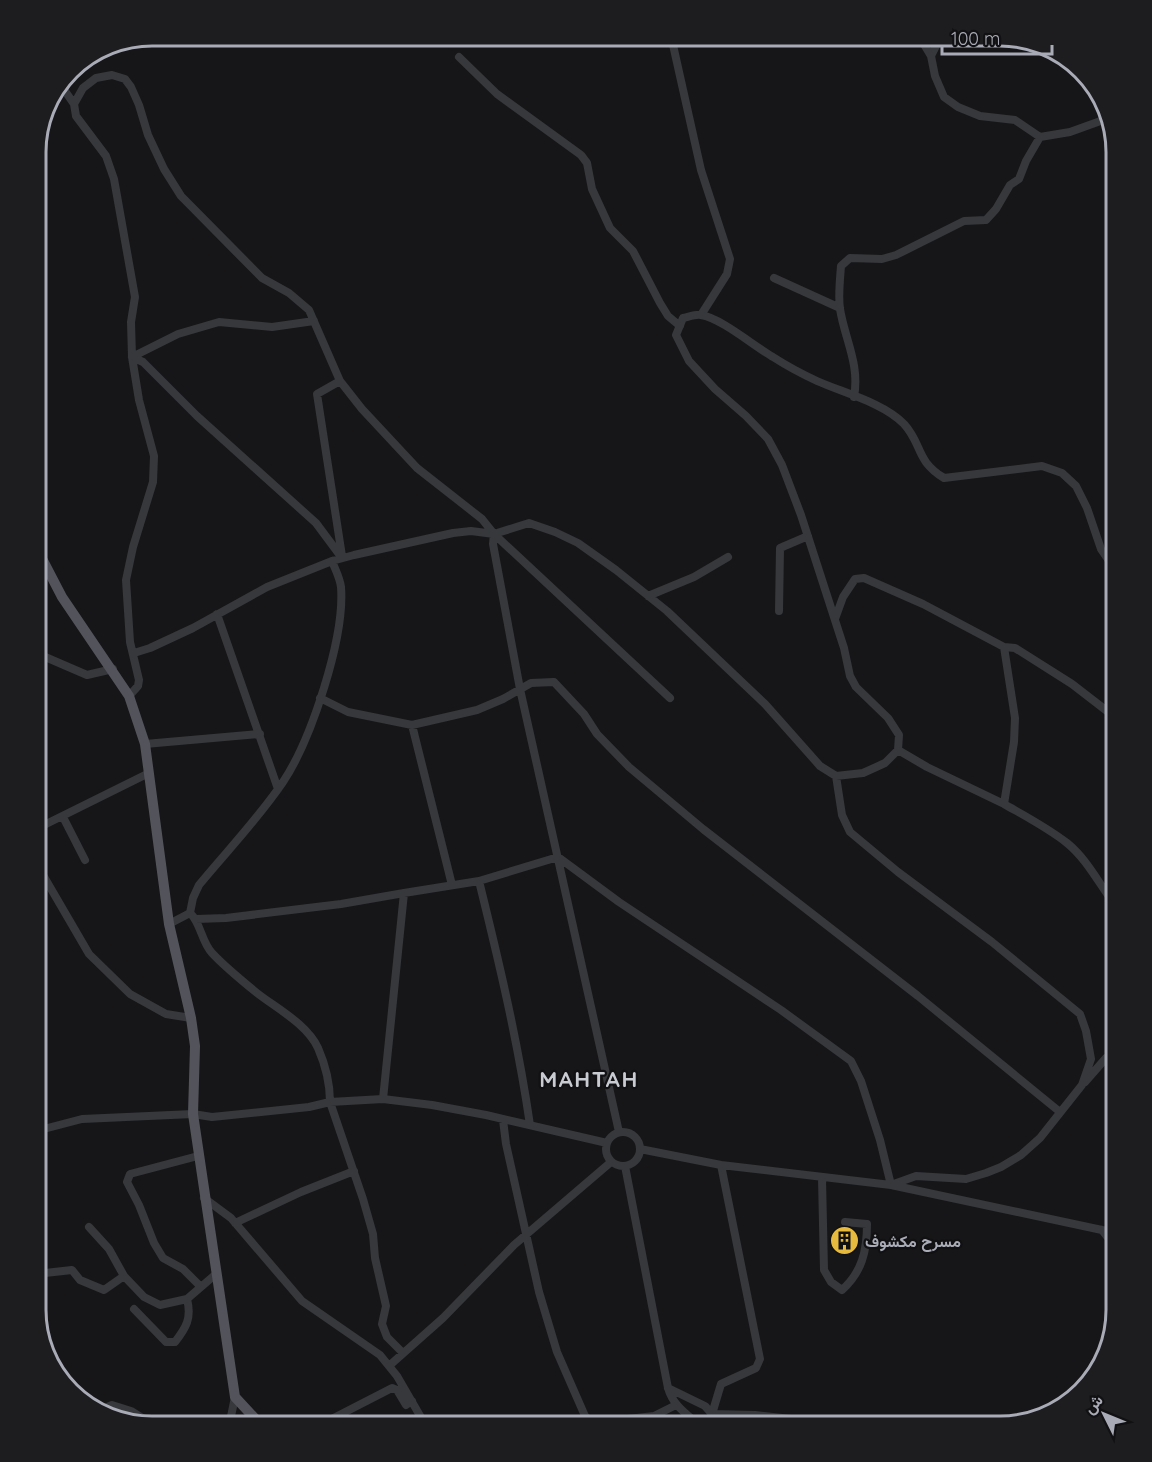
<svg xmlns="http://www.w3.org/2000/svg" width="1152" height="1462" viewBox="0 0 1152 1462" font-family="Quicksand,Vazirmatn,sans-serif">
  <rect width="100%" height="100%" fill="#161618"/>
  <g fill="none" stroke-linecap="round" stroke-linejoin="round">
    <path stroke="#37383c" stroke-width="8" d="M671,36L701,170L730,259L727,274L701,315
      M919,36L931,56
      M941,36L931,56L935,76L944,97L958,107L980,116L1015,120L1040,137
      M459,57L497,94L581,155L587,163L592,189L610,228L633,251L660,303L668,316L680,326
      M65,78V91L74,104
      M774,278L840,308
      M132,357L143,362L197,416L316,523L342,558
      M132,357L178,334L219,322L272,327L314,321
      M340,381L317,394L342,556
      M854,397C860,364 845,340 840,309C838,296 840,280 841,266L850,258L882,259L896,255L964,221L986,220L996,209L1010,185L1019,179L1026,161L1040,137L1070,132L1106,119
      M494,534L493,544L520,689L619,1132
      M648,596L694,577L728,557
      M779,611L780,548L808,536
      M217,614L278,789
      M835,619L843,597L855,579L864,578L923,604L1004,647L1015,648L1072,684L1116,718
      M36,653L87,675L113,669
      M134,653L150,648L193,628L267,587L332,561L354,555L453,533L471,531L494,534L529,523L555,532L578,543L616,570L667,611L765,704L820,766L836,776L863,773L885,763L898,750L899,735L888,718L856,687L850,676L844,648L801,515L782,465L768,439L746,416L715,389L689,361L676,335L683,318C688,317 696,314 701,315C721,318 755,347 773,357C787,366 802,374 817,381C844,393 884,403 904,424C923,445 915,460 944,478L1042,466L1062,473L1076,486L1087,508L1101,549L1116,571
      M129,696L138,686L139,680L130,642L126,580L133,547L153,482L154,456L139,400L132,357L131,322L135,297L114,179L106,156L76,116L74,104L83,88L96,78L112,75L125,79L131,87L139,105L148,135L164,169L181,196L262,278L289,293L309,310L340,381L362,409L417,468L482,519L494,534L670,698
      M320,698L348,712L412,725L477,710L503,699L531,683L554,682L584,714L597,734L629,767L703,829L918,996L1060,1112
      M412,725L452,885
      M145,744L260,734
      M898,750L927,767L1004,804L1014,742L1015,718L1004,647
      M1004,804C1025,816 1048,828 1067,843C1088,860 1100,886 1116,906
      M63,817L85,860
      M36,829L149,773
      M36,863L89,954L130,994L166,1014L191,1018
      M479,881C499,962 518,1042 530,1125
      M190,913L193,898L199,885C227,851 258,819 283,782C311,740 345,638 341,587C340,578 335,569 332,561
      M196,919L226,918L341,904L404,893L479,881L558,857L619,902L781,1010L851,1061L861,1081L880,1140L891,1185L916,1176L966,1179L986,1173L1001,1167L1021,1155L1040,1138L1082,1085L1091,1059L1086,1031L1080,1014L992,942L898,872L850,832L842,815L836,776
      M169,924L190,913C201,923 201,941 212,953C225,967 241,980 257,993C276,1008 307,1024 318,1048C325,1064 330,1085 330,1102L363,1199L373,1234L375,1258L386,1306L382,1324L387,1337L403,1353
      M1085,1082L1106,1058L1116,1052
      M383,1099L404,893
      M503,1120L506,1144L539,1292L557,1352L585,1416L593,1423L654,1416L676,1405
      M36,1131L82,1119L193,1114L212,1117L309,1107L330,1102L383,1099L432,1105L486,1115L607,1143
      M606 1149a17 17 0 1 1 34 0a17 17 0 1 1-34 0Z
      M640,1149L721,1165L891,1185L1116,1233
      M198,1156L130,1174L127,1182L139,1205L154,1243L163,1258L183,1269L201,1287
      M721,1165L760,1359L756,1368L721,1384L712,1414L755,1415L855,1426
      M625,1166L668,1388C673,1406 687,1414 700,1426
      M822,1178L824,1270L831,1282L842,1290C862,1272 867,1251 867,1224L845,1222
      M204,1198L231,1218L302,1301L380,1355L397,1376L426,1426
      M235,1223L301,1192L354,1171
      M89,1227L109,1249L124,1276L144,1297L160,1305L187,1299
      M1102,1230L1116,1248
      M36,1274L72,1270L80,1280L104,1290L124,1276
      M134,1309L166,1342H175C186,1328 192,1318 187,1299L216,1274
      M390,1365L443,1318L514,1245L611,1162
      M668,1388L705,1406L712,1414L713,1426
      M98,1411L112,1405L131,1411L155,1426
      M204,1426L230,1420
      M229,1426L235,1397
      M318,1426L392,1388L397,1390L406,1405L412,1401"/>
    <path stroke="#53545b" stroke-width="10" d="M36,547L62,597L129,696L145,744L169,924L191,1018L195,1046L193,1114L235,1397L262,1426"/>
  </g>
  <defs>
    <symbol id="building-disc" viewBox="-11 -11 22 22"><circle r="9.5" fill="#e6ba3f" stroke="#111113"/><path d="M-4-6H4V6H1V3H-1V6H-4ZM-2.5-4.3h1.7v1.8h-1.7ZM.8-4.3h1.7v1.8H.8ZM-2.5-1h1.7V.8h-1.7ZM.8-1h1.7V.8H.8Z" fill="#111"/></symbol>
  </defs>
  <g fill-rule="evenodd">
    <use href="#building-disc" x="828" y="1224" width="33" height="33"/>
  </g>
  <g text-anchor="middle" stroke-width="4.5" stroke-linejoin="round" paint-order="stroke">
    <g font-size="16" font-weight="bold" fill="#a9acb7" stroke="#111113" text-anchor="start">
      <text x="865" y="1247">مسرح مكشوف</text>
    </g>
    <g font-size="22" font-weight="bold" letter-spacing="1.5" fill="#c9cbd3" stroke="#111113">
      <text x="589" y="1087">MAHTAH</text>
    </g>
  </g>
  <path d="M0 0H1152V1462H0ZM152 46H1000A106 106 0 0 1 1106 152V1310A106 106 0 0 1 1000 1416H152A106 106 0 0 1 46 1310V152A106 106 0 0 1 152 46Z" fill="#1d1d20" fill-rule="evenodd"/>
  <path fill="none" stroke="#a9acb7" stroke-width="3" d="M152 46H1000A106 106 0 0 1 1106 152V1310A106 106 0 0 1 1000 1416H152A106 106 0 0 1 46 1310V152A106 106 0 0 1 152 46Z"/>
  <g transform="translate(1104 1414) rotate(313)" stroke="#111113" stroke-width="4.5" paint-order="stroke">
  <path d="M0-4.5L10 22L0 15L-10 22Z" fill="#a9acb7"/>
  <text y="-9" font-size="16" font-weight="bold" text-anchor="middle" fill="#a9acb7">ش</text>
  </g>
  <path d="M942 45v9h110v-9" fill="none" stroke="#a9acb7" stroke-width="3"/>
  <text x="951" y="45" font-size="18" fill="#a9acb7" stroke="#111113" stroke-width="4.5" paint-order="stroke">100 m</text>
</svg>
